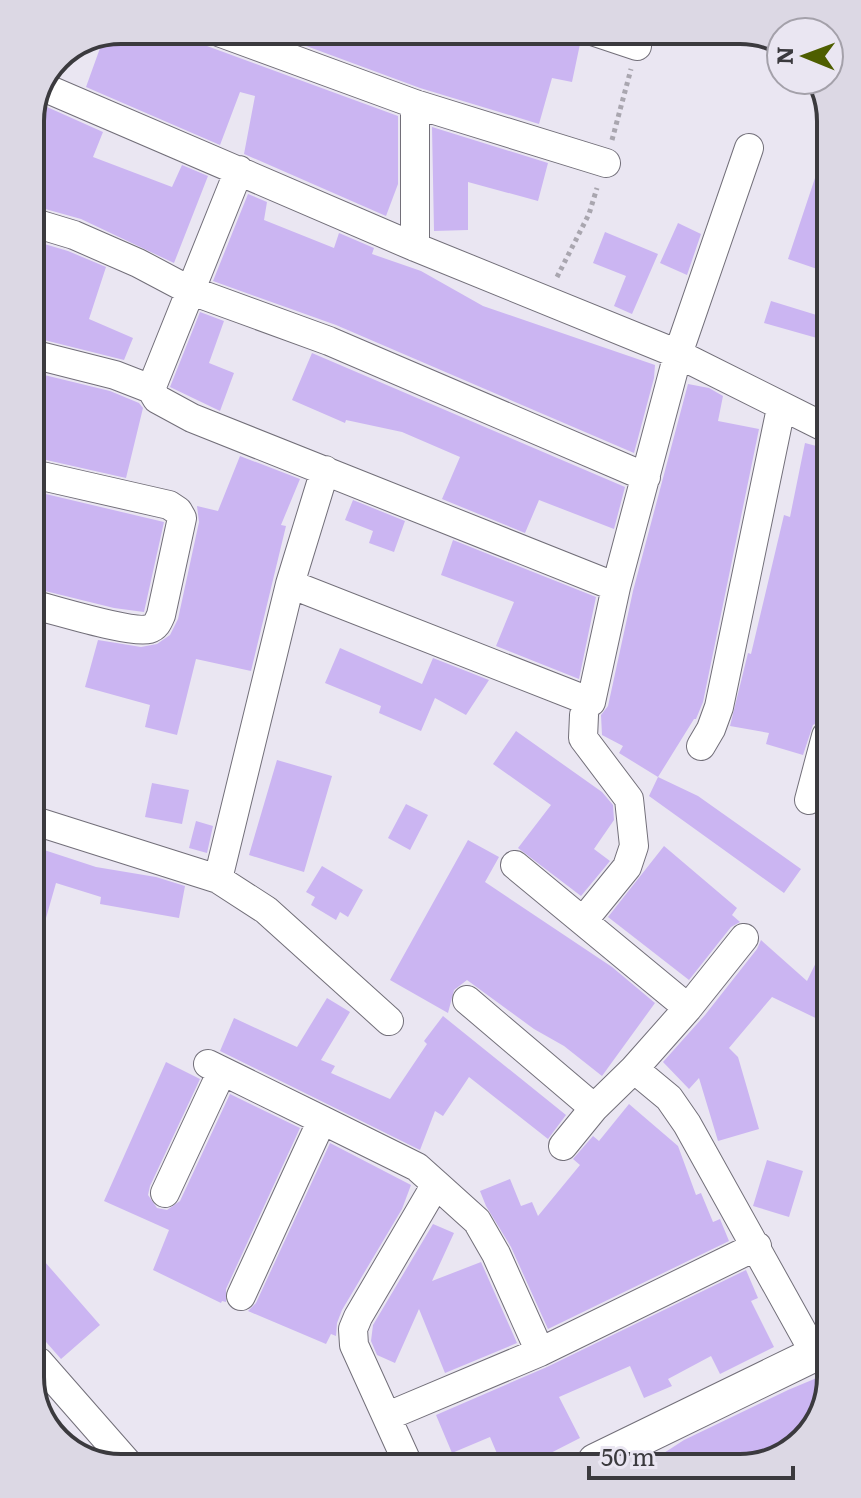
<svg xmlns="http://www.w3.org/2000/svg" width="861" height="1498" viewBox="0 0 861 1498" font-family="Literata,serif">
  <rect width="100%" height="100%" fill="#eae6f2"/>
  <path fill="#cbb5f2" d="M121,30H196L200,40L207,46L398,116V184L386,216L244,154L255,96L240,92L220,145L86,87L104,37Z
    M263,30H554L573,34L580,44L572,82L552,78L539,124L420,88Z
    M47,107L103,132L93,157L172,187L182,165L208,176L174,263L81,219L31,205L30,146Z
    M432,127L548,163L538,201L468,182V230L434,231Z
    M819,166H822L823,271L788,259Z
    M248,194L267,202L264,220L334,248L339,233L374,248L372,254L421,271L483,306L655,365L654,378L634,453L336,325L213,281Z
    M678,223L701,234L687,275L660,263Z
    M605,232L658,254L632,314L614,306L626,276L593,263Z
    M31,240L68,251L106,267L89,319L133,338L124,360L32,337Z
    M771,301L823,317L824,340L764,323Z
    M200,312L224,321L209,363L234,373L220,411L170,387Z
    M312,353L625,487L614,529L539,500L525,533L442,499L460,457L402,432L346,420L345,423L292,400Z
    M32,372L110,391L139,403L143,408L126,478L33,457Z
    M688,384L709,388L723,396L718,421L759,429L703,702L696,719H694L658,777L619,753L623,746L602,735L601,715L608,706L633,591Z
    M805,443L824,448L826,719L813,725L803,755L766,744L769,733L730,726L748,653L751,654L784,515L790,517Z
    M240,456L300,479L281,525L286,526L251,671L196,659L177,735L145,727L150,705L85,687L98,640L141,647L157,644L170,635L178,619L199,522L197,506L218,511Z
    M33,491L164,522L144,612L114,608L33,588Z
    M353,500L405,521L394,552L369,543L373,531L345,520Z
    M453,540L596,597L579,679L496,646L514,602L441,575Z
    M340,648L422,684L433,658L489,680L466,715L435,698L421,731L379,713L381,706L325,683Z
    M516,731L602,792L613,805L614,820L594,849L610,861L581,896L518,848L551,805L493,764Z
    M277,760L332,776L304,872L249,855Z
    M658,777L698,796L801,869L784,893L649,796Z
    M152,783L189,790L182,824L145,817Z
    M406,804L428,815L410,850L388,838Z
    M196,821L213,826L207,853L189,848Z
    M468,840L499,857L485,882L612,967L655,1003L602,1076L564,1046L534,1029L467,980L454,990L448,1013L390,980Z
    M664,846L737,908L732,915L740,922L731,927L689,980L608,917Z
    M35,847L96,867L156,877L185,886L179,918L100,904L101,897L56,883L42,932L36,931Z
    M322,866L363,890L348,917L340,912L336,920L311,905L315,897L306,892Z
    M828,938V1024L772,997L729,1048L738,1057L759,1129L718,1141L699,1078L689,1089L663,1062L705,1015L757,949L761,940L807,981Z
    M327,998L350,1012L321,1060L335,1066L331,1073L390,1099L427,1044L424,1041L443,1016L566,1115L548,1139L469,1077L443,1116L435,1111L420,1150L220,1051L234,1018L297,1047Z
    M166,1062L200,1079L150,1186L148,1195L157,1208L167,1210L180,1201L230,1094L300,1128L226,1289V1302L222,1301L221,1303L153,1270L169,1230L104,1201Z
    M629,1104L678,1146L696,1195L701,1193L713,1222L720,1219L729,1241L548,1329L511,1247L486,1206L480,1191L510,1179L521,1206L532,1202L538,1216L580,1165L573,1159L593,1136L599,1141Z
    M330,1143L411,1185L402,1209L342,1310L337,1323L336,1336L331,1334L326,1344L248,1311L256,1303Z
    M767,1160L803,1171L789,1217L753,1206Z
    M433,1224L454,1233L432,1281L481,1262L517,1343L445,1373L419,1309L395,1363L377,1355L371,1341L373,1325Z
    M38,1254L100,1325L61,1359L39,1334Z
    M746,1270L758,1298L751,1301L774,1347L720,1374L711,1356L668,1379L672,1386L644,1398L630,1366L559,1397L580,1438L533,1462L501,1463L490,1437L452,1453L436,1415L547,1367Z
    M831,1372L816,1427L780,1459L653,1460L684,1440L788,1390Z"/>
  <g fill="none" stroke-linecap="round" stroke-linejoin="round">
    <defs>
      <path id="minor" d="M213,30L415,104L606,163
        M589,30L637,46
        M43,87L415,247L678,354L824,427
        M415,104V247
        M31,222L74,235L138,263L189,290L329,341L646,477
        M32,354L115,375L151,389L157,399L192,418L616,587
        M151,389L239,170
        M33,474L169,505L178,511L182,518L161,615C158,622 156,627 149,629C131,634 56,610 34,605
        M290,584L325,470
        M701,746L711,729L719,707L781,408
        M809,800L826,736
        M35,821L218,879L290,584L591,702L616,587L678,354L749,148
        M515,865L688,1008
        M218,879L266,910L389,1021
        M583,921L627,867L634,846L629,799L583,738L584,715
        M467,1000L594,1108
        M208,1064L322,1120
        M634,1069L669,1098L687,1124L815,1354
        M563,1146L594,1108L634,1069L688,1008L744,938
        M436,1184L477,1221L496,1254L540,1352
        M165,1193L222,1071
        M241,1296L322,1120L417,1167L436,1184L358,1317L353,1329L354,1345L408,1464
        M39,1362L132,1468
        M388,1416L540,1352L757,1246"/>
      <path id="tertiary" d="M595,1461L815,1354L831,1350"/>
    </defs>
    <use href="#minor" stroke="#726f79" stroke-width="30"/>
    <use href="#tertiary" stroke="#726f79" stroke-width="36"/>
    <path stroke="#a9a6af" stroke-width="5" stroke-dasharray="4 4" stroke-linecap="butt" d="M612,140L631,69
      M557,277L589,214L597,188"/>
    <use href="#minor" stroke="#fff" stroke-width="28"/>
    <use href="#tertiary" stroke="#fff" stroke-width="34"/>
  </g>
  <path d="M0 0H861V1498H0ZM121 44H740A77 77 0 0 1 817 121V1377A77 77 0 0 1 740 1454H121A77 77 0 0 1 44 1377V121A77 77 0 0 1 121 44Z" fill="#dcd8e4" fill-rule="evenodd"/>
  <path fill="none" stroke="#3b3a3e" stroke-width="4" d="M121 44H740A77 77 0 0 1 817 121V1377A77 77 0 0 1 740 1454H121A77 77 0 0 1 44 1377V121A77 77 0 0 1 121 44Z"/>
  <g transform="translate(805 56) rotate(271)"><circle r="38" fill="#eae6f2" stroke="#a4a1aa" stroke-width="2"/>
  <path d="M0-6L14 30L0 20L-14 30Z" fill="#4e5e00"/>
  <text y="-12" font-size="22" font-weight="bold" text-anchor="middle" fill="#3b3a3e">N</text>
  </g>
  <path d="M589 1466v12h204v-12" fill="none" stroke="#3b3a3e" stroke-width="4"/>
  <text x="601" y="1466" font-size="24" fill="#3b3a3e" stroke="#eae6f2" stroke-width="6" paint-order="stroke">50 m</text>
</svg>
